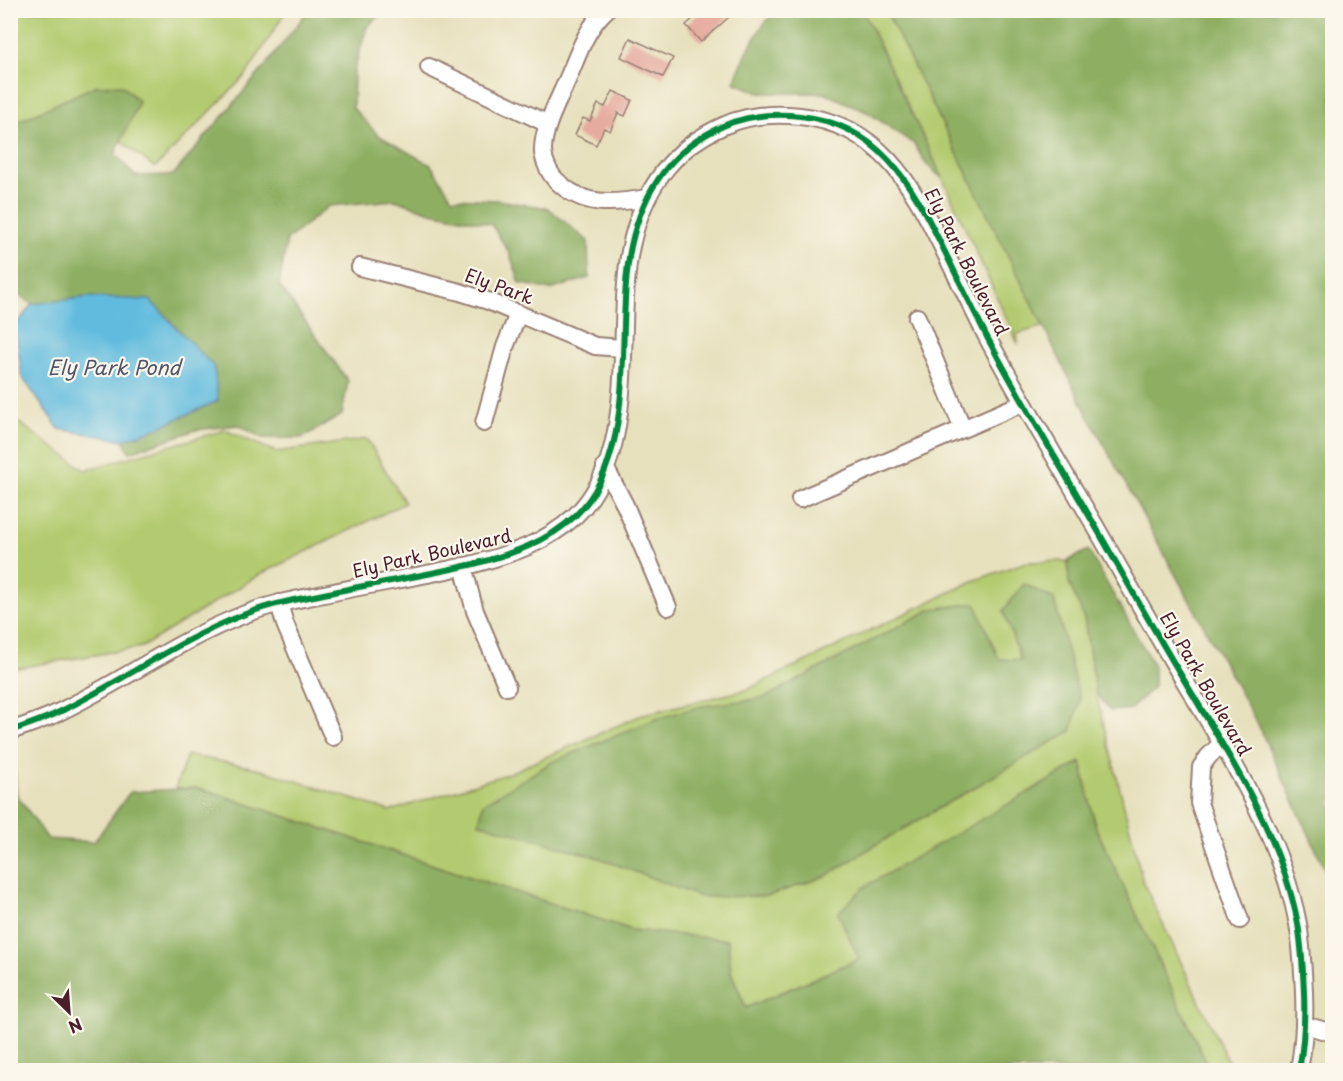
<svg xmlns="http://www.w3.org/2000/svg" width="1343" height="1081" viewBox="0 0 1343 1081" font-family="'Playpen Sans',sans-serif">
  <rect width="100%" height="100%" fill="#fbf7ec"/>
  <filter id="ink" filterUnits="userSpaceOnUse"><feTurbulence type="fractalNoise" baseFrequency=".0167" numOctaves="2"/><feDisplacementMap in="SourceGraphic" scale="12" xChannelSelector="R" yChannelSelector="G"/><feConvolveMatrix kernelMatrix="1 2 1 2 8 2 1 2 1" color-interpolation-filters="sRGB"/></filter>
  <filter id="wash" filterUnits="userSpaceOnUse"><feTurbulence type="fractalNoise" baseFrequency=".008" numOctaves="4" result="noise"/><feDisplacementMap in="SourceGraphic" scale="24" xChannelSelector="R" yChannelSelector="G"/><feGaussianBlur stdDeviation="1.35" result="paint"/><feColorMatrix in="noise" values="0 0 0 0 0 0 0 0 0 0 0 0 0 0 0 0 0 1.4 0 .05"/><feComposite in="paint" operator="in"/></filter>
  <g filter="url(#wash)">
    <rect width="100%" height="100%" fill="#e7e0bd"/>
    <path fill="#b3cb70" stroke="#7e754e" stroke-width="1.5" d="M11,11H286L246,75L155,168L71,102L11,144Z
      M863,11H886L1044,326L1017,334L1018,344L943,179Z
      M11,417L85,470L225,430L276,452L367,439L405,503L259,575L142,647L11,669Z
      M1068,561L1069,582L1084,618L1096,693L1143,882L1232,1070H1209L1096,828L1080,762L859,959L746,1008L731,972L728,940L632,930L199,788L175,789L187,755L256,768L390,811L507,774L644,714L746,690L973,581L1026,562Z
      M14,753L17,795H11L10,755Z"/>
    <path fill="#8eaf62" stroke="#6c6746" stroke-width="1.5" d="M308,11H384L367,27L354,70L353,108L378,135L431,165L452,198L497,200L548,208L588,241L589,278L550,290L520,283L509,252L491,224L431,212L395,200L329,206L287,240L279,285L348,381L342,415L302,438H262L238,425L196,430L130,452L123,440L152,430L89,297L32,304L11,289L10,125L95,86L122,85L139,102L115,154L135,176L173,175L266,65Z
      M776,11H863L943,179L926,164L914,144L867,112L824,93H759L734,82C744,57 756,29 776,11Z
      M886,11H1332V884L1258,725L1085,410Z
      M1088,550L1154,666V686L1131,709L1110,711L1096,693L1084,618L1069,582L1068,561Z
      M1024,584L1054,599L1080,701L1071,731L874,846L826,876L768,896L701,897L599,858L479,823L483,804L552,762L656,719L702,706L764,698L931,609L975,603L999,659L1021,660L1003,611Z
      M1081,762L1096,828L1209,1068L1155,1070H11V795H17L48,839L94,842L130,792L198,788L632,930L728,940L731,972L746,1008L859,959L838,913L864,887Z"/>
    <path fill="#61bbde" stroke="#566d84" stroke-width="1.5" d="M89,297L150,300L214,367L218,401L152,430L123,440L59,429L22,377L15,327L32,304Z"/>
    <g id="blocks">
      <path fill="#e6ab9f" d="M703,10H723L729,17L701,42L686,25Z
        M630,38L673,58L663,77L621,57Z
        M613,91L632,100L625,116L618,113L610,131L604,128L596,145L575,135L583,118L590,121L598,104L605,107Z"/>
    </g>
  </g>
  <g filter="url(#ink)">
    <use href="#blocks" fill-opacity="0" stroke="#988074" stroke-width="1.5"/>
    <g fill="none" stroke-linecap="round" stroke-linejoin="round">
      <defs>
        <path id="minor" d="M606,10C586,28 578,55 568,78C559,100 542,129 543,152C544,162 550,175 557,181C583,207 612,204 647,198
          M429,67L548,124
          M360,267L460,292L488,301L595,346L622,348
          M917,317L963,429
          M484,423L505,347L518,314
          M605,467L625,505L668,607
          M800,499L1023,403
          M463,566L475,611L507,687
          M279,603L285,624L333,737
          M10,731C25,726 39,721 53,715C117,685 176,641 243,615C267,605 293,600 319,595C371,584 423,576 474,564C511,554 546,543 575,516C641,453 614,328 631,246C643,190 671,149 723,126C747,115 774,113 800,116C878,124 911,183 942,246C957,277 972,307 987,337C1021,401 1058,462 1094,524C1124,576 1153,629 1184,680C1230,757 1281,835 1298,924C1302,947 1303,969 1304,992C1305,1018 1304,1044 1299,1070
          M1223,742L1208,757L1201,767L1199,803L1240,920
          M1305,1025L1332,1033"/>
      </defs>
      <use href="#minor" stroke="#988074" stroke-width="20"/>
      <use href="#minor" stroke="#fff" stroke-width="16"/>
      <defs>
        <path id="cycleway" d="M10,731C25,726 39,721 53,715C117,685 176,641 243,615C267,605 293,600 319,595C371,584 423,576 474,564C511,554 546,543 575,516C641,453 614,328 631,246C643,190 671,149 723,126C747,115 774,113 800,116C878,124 911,183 942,246C957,277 972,307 987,337C1021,401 1058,462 1094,524C1124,576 1153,629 1184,680C1230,757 1281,835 1298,924C1302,947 1303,969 1304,992C1305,1018 1304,1044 1299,1070"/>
      </defs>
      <use href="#cycleway" stroke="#fbf7ec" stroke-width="10"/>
      <use href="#cycleway" stroke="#00873e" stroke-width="6"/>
    </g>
  </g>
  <g text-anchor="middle" stroke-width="4.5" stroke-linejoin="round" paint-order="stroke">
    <g font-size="18" fill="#4a1f2b" stroke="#fbf7ec">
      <text transform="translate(966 262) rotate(63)" y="6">Ely Park Boulevard</text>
      <text transform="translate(499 287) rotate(20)" y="6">Ely Park</text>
      <text transform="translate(432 554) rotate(-13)" y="6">Ely Park Boulevard</text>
      <text transform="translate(1205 684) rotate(60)" y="6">Ely Park Boulevard</text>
    </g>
    <g font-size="20" font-style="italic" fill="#52566a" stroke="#fbf7ec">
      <text x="114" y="375">Ely Park Pond</text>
    </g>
  </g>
  <rect width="1343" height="1081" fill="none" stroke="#fbf7ec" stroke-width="36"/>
  <g transform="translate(69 1012) rotate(155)" stroke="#fbf7ec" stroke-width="4.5" paint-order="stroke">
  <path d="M0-4.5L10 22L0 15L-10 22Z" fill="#4a1f2b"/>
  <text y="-9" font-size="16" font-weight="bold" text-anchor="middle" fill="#4a1f2b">N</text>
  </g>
</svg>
